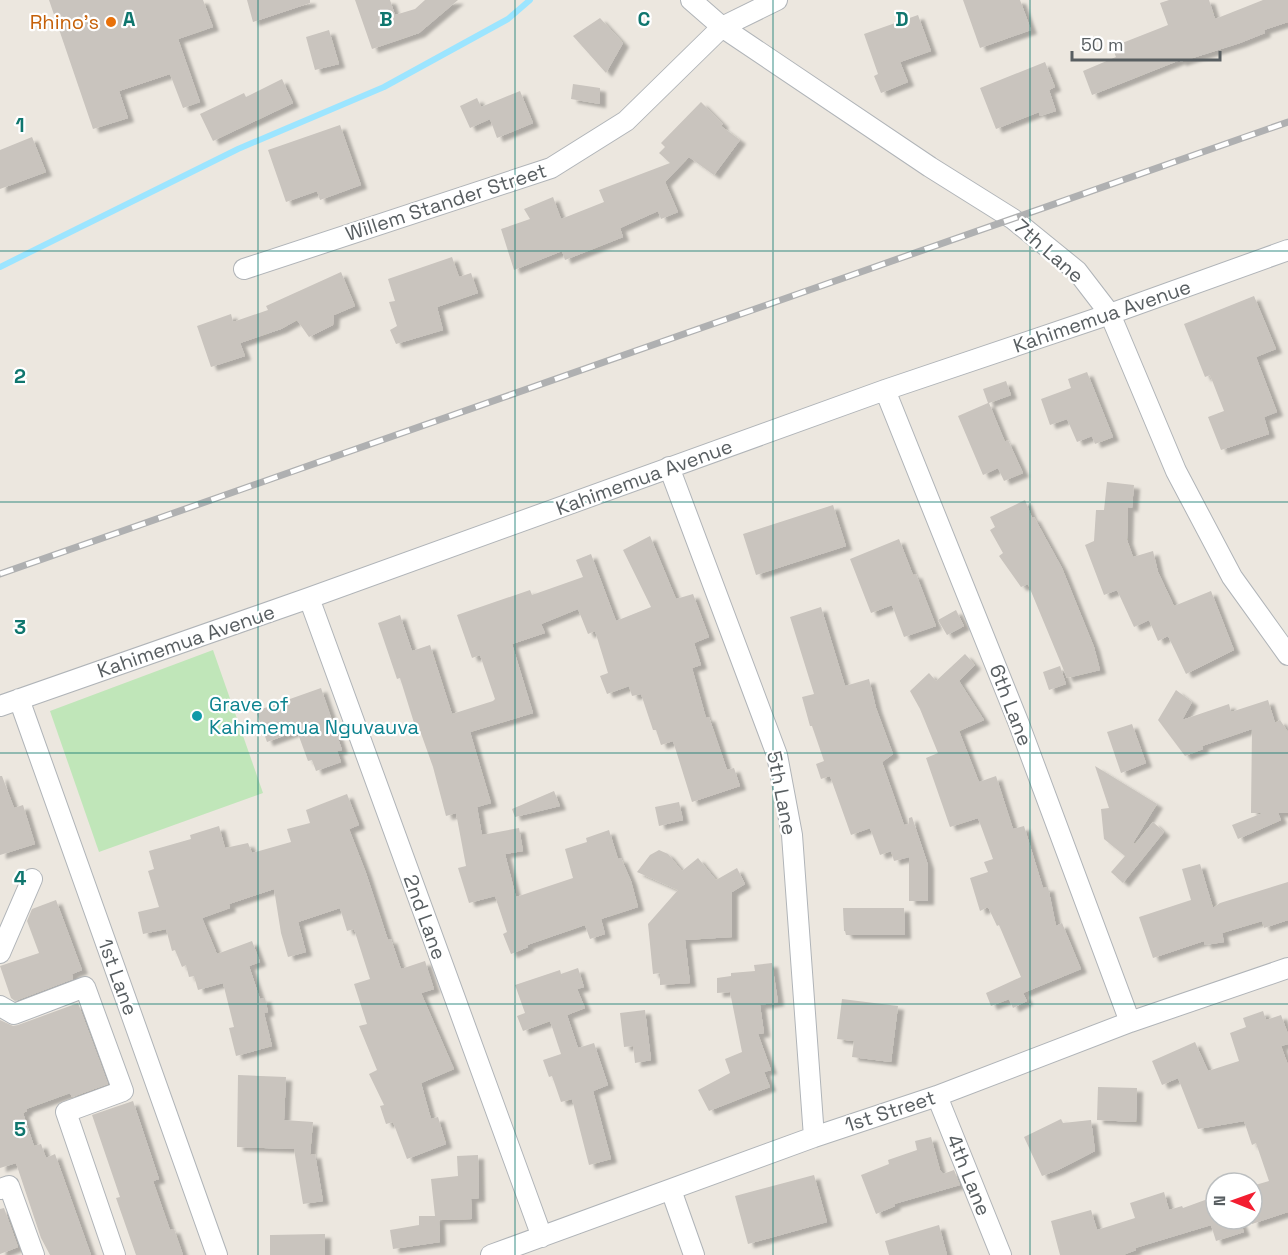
<svg xmlns="http://www.w3.org/2000/svg" width="1288" height="1255" viewBox="0 0 1288 1255" font-family="'Space Grotesk',sans-serif">
  <defs>
    <filter id="shadow"><feDropShadow dx="6" dy="4" stdDeviation="1.5" flood-color="#0004"/></filter>
  </defs>
  <rect width="100%" height="100%" fill="#ece7df"/>
  <path fill="#c0e6b9" d="M213,650L263,793L99,852L50,711Z"/>
  <g fill="none" stroke-linecap="round" stroke-linejoin="round">
    <path stroke="#9ce5ff" stroke-width="6" d="M0,267L238,149L384,87L508,19L530,0"/>
  </g>
  <path fill="#c9c4be" filter="url(#shadow)" d="M49,0H203L213,27L178,39L200,102L183,108L170,74L119,91L128,118L93,129Z
    M247,0H310V3L253,22Z
    M355,0H390L395,15L415,9L425,0H458L419,33L372,49Z
    M963,0H1020L1031,30L980,48Z
    M1169,0H1209L1215,19L1263,0H1288V22L1264,30L1265,33L1240,43L1180,62V60L1092,95L1083,71L1116,57L1112,47L1168,25L1160,3Z
    M918,15L931,51L900,62L908,82L881,93L874,76L878,74L864,34Z
    M600,18L623,43L606,73L573,36Z
    M329,30L339,64L315,70L306,37Z
    M1045,62L1055,87L1049,90L1056,111L1040,116L1039,112L996,129L980,88Z
    M282,79L293,103L213,141L200,114L244,93L246,97Z
    M573,84L600,88V104L571,99Z
    M520,91L533,123L497,138L490,119L470,128L460,106L477,98L481,107Z
    M701,102L723,124L721,126L740,140L714,175L689,157L665,182L678,212L661,219L658,211L620,228L623,237L565,260L562,251L514,270L501,229L530,219L524,209L553,197L561,219L604,202L599,190L670,163L659,153L665,147L661,143Z
    M340,125L361,185L320,200L317,191L286,202L268,150Z
    M32,137L46,172L0,189V150Z
    M452,257L459,277L471,273L478,293L437,307L443,330L396,344L390,330L397,326L389,302L395,301L388,279Z
    M341,272L355,306L334,315L333,325L309,337L297,320L281,329L240,343L245,356L211,367L197,326L231,314L233,322L268,310L266,306Z
    M1254,296L1276,349L1256,357L1277,412L1264,417L1269,434L1221,450L1208,417L1224,411L1210,375L1205,377L1184,324Z
    M1087,372L1113,437L1095,444L1092,436L1077,442L1067,419L1050,425L1041,399L1071,388L1068,379Z
    M1006,381L1011,395L989,403L1005,442L1008,440L1023,473L1004,481L998,468L983,475L958,416L988,403L983,389Z
    M1107,482L1134,485L1132,508L1128,507L1127,540L1133,557L1153,551L1158,572L1174,606L1211,591L1234,650L1186,674L1168,636L1158,641L1149,620L1134,627L1117,590L1104,595L1085,545L1094,541L1096,510H1104Z
    M1025,500L1032,518L1034,517L1062,568L1094,647L1100,670L1067,678L1028,584L1021,587L999,556L1003,553L990,530L995,527L990,517Z
    M833,505L846,546L756,575L743,534Z
    M650,536L676,599L693,594L709,637L694,643L701,665L692,668L706,718L709,717L727,770L734,768L740,786L692,802L673,741L661,745L656,730H653L641,694L632,696L629,686L607,694L600,676L608,673L595,631L588,634L578,609L541,624L545,633L512,644L533,713L470,732L491,803L477,807L482,835L519,828L523,851L505,854L516,897L573,878L565,849L587,842L586,838L609,830L618,859L621,858L631,881L638,907L601,919L605,934L590,939L585,925L527,945L528,947L511,954L503,934L507,932L495,896L469,903L458,868L466,866L456,813L446,816L433,767L418,725L415,726L400,678L397,679L378,623L400,615L412,651L430,645L452,714L493,701L495,699L480,655L472,658L457,615L530,590L532,595L583,577L576,560L591,554L616,621L651,607L623,550Z
    M899,539L913,575L916,574L936,626L904,637L892,605L871,613L850,559Z
    M821,607L845,686L869,679L876,708L893,754L882,762L904,825L909,824V818L912,817L928,865V901H909V857L894,861L891,851L880,855L870,828L851,835L830,776L821,779L816,764L824,761L812,726H810L802,697L814,694L790,617Z
    M956,610L964,626L947,635L938,620Z
    M965,654L975,665L959,681L984,720L959,731L979,782L996,776L1013,829L1024,826L1043,888L1048,887L1056,926L1062,923L1081,969L1023,993L1027,1001L1013,1008L1009,999L991,1006L986,993L1021,977L999,925L997,926L988,907L980,911L970,878L988,872L984,862L993,859L978,818L950,827L926,758L938,753L920,709L910,691L929,673L936,681Z
    M1060,666L1066,684L1049,690L1043,672Z
    M321,688L342,750L337,751L341,762L316,771L312,760L308,761L297,731L267,742L256,711Z
    M1176,690L1192,702L1182,720L1229,704L1231,712L1268,700L1275,723L1280,720L1288,732V813H1278L1281,820L1238,839L1232,825L1263,813H1251L1252,729L1202,746L1203,749L1185,756L1158,720Z
    M1132,724L1146,763L1121,773L1107,732Z
    M1095,766L1157,804L1133,843L1135,844L1153,822L1164,832L1123,883L1111,872L1125,856L1104,839L1101,809L1109,808Z
    M0,776H2L14,808L23,805L35,844L0,855Z
    M554,791L560,806L515,817L512,809Z
    M347,794L359,825L349,829L366,873L388,940L391,939L401,969L425,961L434,989L421,993L454,1069L421,1083L431,1119L438,1117L446,1144L407,1159L393,1122L386,1124L380,1106L384,1105L369,1074L377,1070L359,1026L367,1024L354,984L370,979L354,929L347,931L340,908L298,922L306,952L288,957L281,933L274,889L229,904L230,908L202,918L217,954L252,941L260,962L249,966L260,999L265,998L268,1012L264,1013L272,1046L236,1056L229,1028L234,1027L223,983L198,990L194,976L189,977L186,965L182,967L175,950L172,951L166,929L143,934L138,912L159,907L148,871L154,869L149,851L191,839L190,835L219,826L225,848L248,843L252,853L291,842L287,829L310,823L306,810Z
    M679,802L683,820L659,826L655,807Z
    M659,850L668,854L682,871L698,858L716,880L737,868L745,884L732,892V937L685,940L690,983L660,985V973L653,974L648,924L678,890L637,872L650,855Z
    M1200,864L1213,908L1220,903L1288,882V920L1264,928L1262,921L1222,933L1224,942L1205,945L1204,941L1153,958L1139,917L1191,900L1182,869Z
    M56,900L82,970L72,974L73,979L15,1001L11,998L0,966L39,953L27,921L32,909Z
    M843,908H904L905,935H846L845,931H844Z
    M772,963L778,1002L760,1005L764,1033L758,1034L771,1070L764,1072L770,1087L709,1111L698,1090L730,1073L725,1059L742,1052L730,992L717,993V978L731,976V973L755,971L754,965Z
    M578,968L584,987L577,989L585,1008L567,1015L578,1048L594,1043L608,1085L593,1091L611,1159L589,1165L572,1099L561,1102L552,1076L549,1077L543,1060L561,1054L550,1021L523,1031L517,1016L525,1013L515,985L560,970L561,974Z
    M842,999L898,1006L891,1062L852,1057L854,1041L837,1039Z
    M78,1003L108,1084L72,1097L70,1093L26,1109L27,1111L23,1113L34,1146L41,1144L46,1158L55,1154L91,1255H50L41,1238L16,1163L0,1168V1020L13,1026L18,1025Z
    M645,1010L651,1060L635,1063L633,1046L624,1047L620,1013Z
    M1263,1011L1266,1020L1281,1015L1288,1034V1044L1281,1046L1288,1065V1212L1252,1224V1186L1269,1181L1256,1143L1252,1145L1244,1121L1198,1129L1178,1078L1162,1085L1152,1061L1195,1042L1208,1071L1239,1061L1230,1033L1246,1027L1243,1018Z
    M238,1075L286,1077L284,1120L313,1122L310,1155L315,1154L323,1201L303,1204L294,1149L237,1147Z
    M1098,1087L1137,1088L1136,1122L1097,1120Z
    M133,1101L159,1179L153,1181L170,1230L174,1229L183,1255H136L116,1198L120,1197L92,1115Z
    M1061,1119L1063,1123L1091,1120L1095,1151L1058,1170L1042,1176L1024,1137Z
    M931,1137L940,1170L943,1174L954,1170L960,1185L894,1204L895,1206L876,1214L861,1175L889,1164L888,1160L917,1150L915,1141Z
    M478,1155L479,1198L471,1199L472,1219L439,1220L440,1242L393,1249L390,1230L419,1225V1216H435L431,1179L458,1176L457,1156Z
    M814,1175L827,1222L748,1244L735,1196Z
    M1164,1192L1169,1210L1182,1206L1183,1208L1216,1196V1219H1239L1244,1232L1216,1241L1211,1225L1135,1248L1136,1250L1123,1255H1060L1051,1221L1091,1210L1097,1230L1135,1218L1130,1203Z
    M4,1208L18,1247L0,1254V1209Z
    M939,1225L947,1255H889L885,1241Z
    M325,1234V1255H270V1235Z"/>
  <g fill="none" stroke-linecap="round" stroke-linejoin="round">
    <defs>
      <path id="street" d="M691,0L722,27L930,167L1013,219L1077,271L1110,314L1176,471L1232,577L1288,655
        M244,269L551,168L626,121L722,27L777,0
        M885,390L1019,724L1130,1022
        M669,467L777,755L792,835L814,1137
        M309,598L542,1237
        M19,699L217,1255
        M0,706L309,598L885,390L1110,314L1288,250
        M0,953L32,879
        M0,1006L14,1014L85,987L123,1091L66,1112L115,1255
        M937,1096L1001,1255
        M0,1189L9,1186L34,1255
        M671,1190L694,1255
        M491,1255L814,1137L937,1096L1130,1022L1288,968"/>
    </defs>
    <use href="#street" stroke="#b0b4b8" stroke-width="22"/>
    <use href="#street" stroke="#fff" stroke-width="20"/>
    <defs>
      <path id="rail" d="M0,574L1288,122"/>
    </defs>
    <use href="#rail" stroke="#afb0b1" stroke-width="7"/>
    <use href="#rail" stroke="#fff" stroke-width="4.5" stroke-dasharray="14" stroke-linecap="butt"/>
  </g>
  <path fill="none" stroke="#0f766e" stroke-width="1.5" stroke-opacity="0.55" d="M258,0V1255M515,0V1255M773,0V1255M1030,0V1255M0,251H1288M0,502H1288M0,753H1288M0,1004H1288"/>
  <circle fill="#e8710a" stroke="#fff" stroke-width="2" cx="111" cy="22" r="6"/>
  <circle fill="#0f9aa8" stroke="#fff" stroke-width="2" cx="197" cy="716" r="6"/>
  <g text-anchor="middle" stroke-width="4.5" stroke-linejoin="round" paint-order="stroke">
    <g font-size="20" fill="#c56008" stroke="#fff" text-anchor="end">
      <text x="99" y="29">Rhino's</text>
    </g>
    <g font-size="20" fill="#585e61" stroke="#fff">
      <text transform="translate(446 202) rotate(-18)" y="7">Willem Stander Street</text>
      <text transform="translate(1049 251) rotate(41)" y="7">7th Lane</text>
      <text transform="translate(1102 316) rotate(-19)" y="7">Kahimemua Avenue</text>
      <text transform="translate(644 477) rotate(-20)" y="7">Kahimemua Avenue</text>
      <text transform="translate(186 641) rotate(-19)" y="7">Kahimemua Avenue</text>
      <text transform="translate(1011 705) rotate(69)" y="7">6th Lane</text>
      <text transform="translate(782 793) rotate(79)" y="7">5th Lane</text>
      <text transform="translate(425 917) rotate(70)" y="7">2nd Lane</text>
      <text transform="translate(118 977) rotate(70)" y="7">1st Lane</text>
      <text transform="translate(890 1111) rotate(-18)" y="7">1st Street</text>
      <text transform="translate(969 1175) rotate(68)" y="7">4th Lane</text>
    </g>
    <g font-size="20" fill="#0d838f" stroke="#fff" text-anchor="start">
      <text x="209" y="711">Grave of<tspan x="209" dy="23">Kahimemua Nguvauva</tspan></text>
    </g>
  </g>
  <g font-size="20" text-anchor="middle" font-weight="bold" fill="#0f766e" stroke="#fff" stroke-width="4.5" stroke-linejoin="round" paint-order="stroke">
    <text x="129" y="26">A</text>
    <text x="386" y="26">B</text>
    <text x="644" y="26">C</text>
    <text x="902" y="26">D</text>
    <text x="20" y="132">1</text>
    <text x="20" y="383">2</text>
    <text x="20" y="634">3</text>
    <text x="20" y="885">4</text>
    <text x="20" y="1136">5</text>
  </g>
  <g transform="translate(1234 1201) rotate(271)"><circle r="28" fill="#ffffff" stroke="#bcbfc0" stroke-width="1.5"/>
  <path d="M0-4.5L10 22L0 15L-10 22Z" fill="#f31e31"/>
  <text y="-9" font-size="16" font-weight="bold" text-anchor="middle" fill="#585e61">N</text>
  </g>
  <path d="M1072 51v9h148v-9" fill="none" stroke="#585e61" stroke-width="3"/>
  <text x="1081" y="51" font-size="18" fill="#585e61" stroke="#ffffff" stroke-width="4.5" paint-order="stroke">50 m</text>
</svg>
